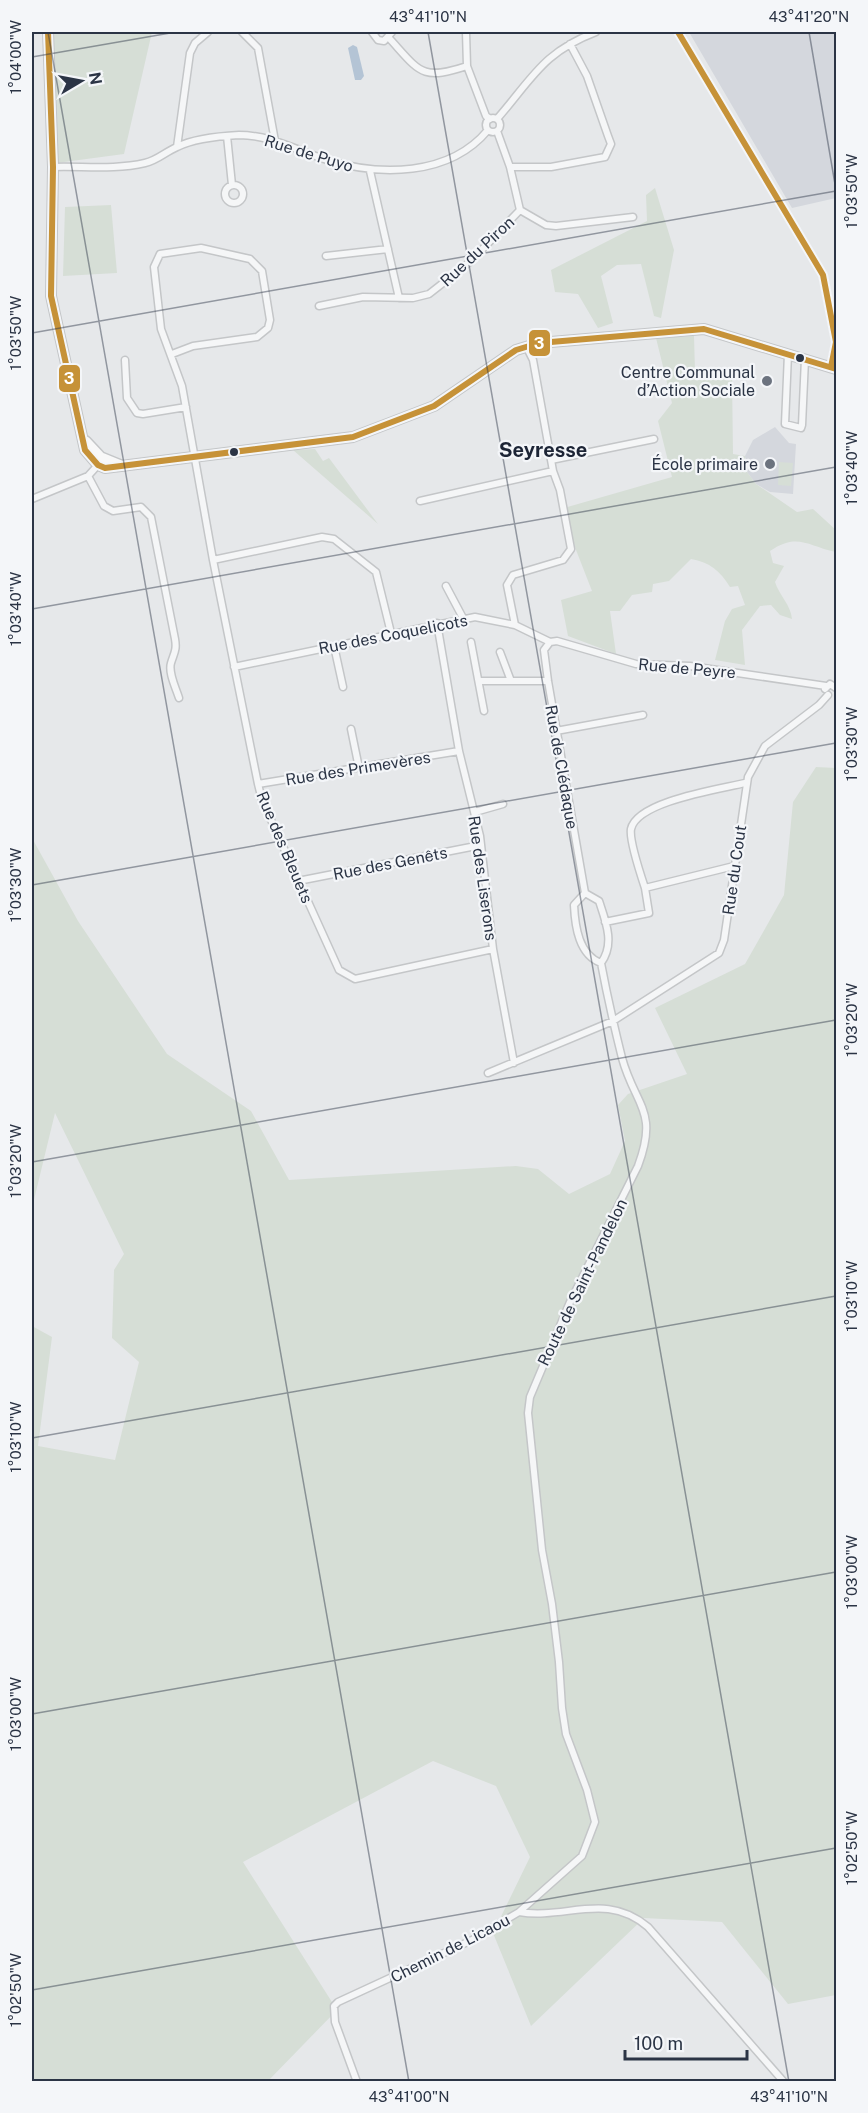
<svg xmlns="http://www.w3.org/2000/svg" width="868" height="2113" viewBox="0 0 868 2113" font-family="'Public Sans',sans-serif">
  <rect width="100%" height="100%" fill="#e6e8ea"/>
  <path fill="#d4d7dd" d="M689,32H836V198L792,208Z
    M775,427L789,443L796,444L793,494L770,492L756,484L747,472L745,456L753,440Z"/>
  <path fill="#d6ded6" d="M44,32H152L124,154L49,164Z
    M655,188L674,250L661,318L654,316L641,264L617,265L601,276L613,323L598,328L578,294L555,292L551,270L647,221L646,195Z
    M111,205L117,273L63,276L65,207Z
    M694,336L695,372L732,377L733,454L745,456L747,472L756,484L797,512L813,509L836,530V552C808,546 797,532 770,551L773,563L784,566L775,582C779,595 791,605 792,619L780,615L771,605L760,606L742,630L745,665L715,660L725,621L732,609L745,605L738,586L730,587C720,571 710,562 691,559L669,581L653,584L652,592L632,595L620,611H610L616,654L568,636L561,600L592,591L576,550L564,508L672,477L658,421L672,403L656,338Z
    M315,449L323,461L329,458L378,524L293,450Z
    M779,462L793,463L791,486L778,485Z
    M816,767L836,768V1995L788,2004L722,1922L644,1918L531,2026L493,1933L530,1857L496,1786L433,1761L243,1862L337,2010L268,2081H32V1326L52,1337L38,1446L115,1460L139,1362L112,1338L114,1270L124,1254L55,1113L32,1208V838L78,921L167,1054L251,1111L289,1180L516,1166L538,1169L569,1194L610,1174L625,1141L618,1105L628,1094L687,1074L655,1008L745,964L784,895L793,802Z"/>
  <path fill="#b4c4d5" d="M353,45L357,47L364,76L361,80H355L348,48Z"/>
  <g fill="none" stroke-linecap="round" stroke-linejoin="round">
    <defs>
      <path id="street" d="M242,32L258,48L275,141
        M372,32L378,40L384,41L392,32
        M466,32L467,66
        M678,32L823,275L836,342L831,367
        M389,38C420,72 421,81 467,66L486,116L490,119
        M486 125a7 7 0 1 1 14 0a7 7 0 1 1-14 0Z
        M497,119C532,79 543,52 596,32
        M497,131L510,167H551L605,157L611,144L608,136L587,76L570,44
        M227,136L232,185
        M177,147L190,53L195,43L208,32
        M53,167C83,166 115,170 145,163C158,160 165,152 177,147C195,138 220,136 239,135C271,135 298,151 327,160C379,176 449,177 488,130
        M510,167L520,210
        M370,171L399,298
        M225 194a9 9 0 1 1 18 0a9 9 0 1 1-18 0Z
        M520,210L546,225L556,226L633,217
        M326,256L388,249
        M319,306L363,297L413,298L429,294L471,261L520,210
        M172,354L193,346L257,337L268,328L270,320L262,271L250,259L201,248L160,254L154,267L161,329L182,386L213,560L258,784L262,800L339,970L355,979L493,949
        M788,354L785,424L801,428L802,425L805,359
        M125,360L127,398L137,413L143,414L186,407
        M551,460L654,439
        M88,476L104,506L113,511L141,507L151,517L175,639C177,650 174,653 171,663C168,673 176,688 179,698
        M32,499L88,476L98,465
        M420,501L553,471
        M213,560L322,537L334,539L376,572L391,633
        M446,586L463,618
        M437,623L459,751L480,836L493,949L514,1063
        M515,625L507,585L513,575L563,560L571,549L560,490L553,471L533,360L526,346
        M471,642L484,711
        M550,642L557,641L636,664L690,666L826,686
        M334,646L343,687
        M500,652L511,681
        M234,667L475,617L515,625L550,642
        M479,681H548
        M825,689L830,684L836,688
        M351,729L359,768
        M556,731L643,715
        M258,784L459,751
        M475,812L503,804
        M298,881L481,845
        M645,888C641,876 629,840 631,829C637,801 721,789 745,783
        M585,893L599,901C606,922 615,944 601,963
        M605,922L649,913L645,888L734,866
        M488,1073L613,1021L719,953L724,940L748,777L765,746L819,705L828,695
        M519,1912L582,1856L595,1822L587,1790L566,1734L562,1708L559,1662L552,1604L542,1550L528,1413L530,1397L570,1302L638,1166C659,1110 635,1106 622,1058C614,1026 607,995 601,963C579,955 575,927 574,905L585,893L548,681L544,650L550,642
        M357,2082L335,2022L334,2006L338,2002L472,1940L519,1912C566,1920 606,1891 648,1927L784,2082"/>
      <path id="secondary" d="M48,32L53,167L51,296L85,450L98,465L105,468L353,437L434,406L516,350L539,343L704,329L836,369
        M86,441L101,457L123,466"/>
    </defs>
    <use href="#street" stroke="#c4c6c8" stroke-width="9"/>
    <use href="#secondary" stroke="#c4c6c8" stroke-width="12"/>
    <use href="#street" stroke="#f5f6f7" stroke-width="6"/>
    <use href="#secondary" stroke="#f8f8f8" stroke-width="9"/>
    <defs>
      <path id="bus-1" d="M48,32L53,167L51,296L85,450L98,465L105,468L353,437L434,406L516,350L539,343L704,329L836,369
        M678,32L823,275L836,342L831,367"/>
    </defs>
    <use href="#bus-1" stroke="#f4f6f9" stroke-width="10"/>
    <use href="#bus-1" stroke="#c69238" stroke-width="6"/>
  </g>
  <path fill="none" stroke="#2b3445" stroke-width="1.5" stroke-opacity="0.45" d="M48,32L409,2082M428,32L789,2082M809,32L836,190M32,57L176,32M32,333L836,191M32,609L836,467M32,885L836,743M32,1162L836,1020M32,1438L836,1296M32,1714L836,1572M32,1990L836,1848"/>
  <g fill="#2b3445" stroke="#f4f6f9" stroke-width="2">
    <circle cx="800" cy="358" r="5"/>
    <circle cx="234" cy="452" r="5"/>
  </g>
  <g fill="#6c737f" stroke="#f4f6f9" stroke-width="2">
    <circle cx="767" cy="381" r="6"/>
    <circle cx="770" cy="464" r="6"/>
  </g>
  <g text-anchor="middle" stroke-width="4.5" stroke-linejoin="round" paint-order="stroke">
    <g font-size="16" fill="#2b3445" stroke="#f4f6f9">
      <text transform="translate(309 153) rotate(17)" y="6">Rue de Puyo</text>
      <text transform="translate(477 251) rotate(-43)" y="6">Rue du Piron</text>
      <text transform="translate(393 634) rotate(-11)" y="6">Rue des Coquelicots</text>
      <text transform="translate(687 668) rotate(5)" y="6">Rue de Peyre</text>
      <text transform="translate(562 767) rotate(80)" y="6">Rue de Clédaque</text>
      <text transform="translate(358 768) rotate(-9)" y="6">Rue des Primevères</text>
      <text transform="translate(285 847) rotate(67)" y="6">Rue des Bleuets</text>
      <text transform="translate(390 863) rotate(-11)" y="6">Rue des Genêts</text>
      <text transform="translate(734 870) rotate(-82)" y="6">Rue du Cout</text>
      <text transform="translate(483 878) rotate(82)" y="6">Rue des Liserons</text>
      <text transform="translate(582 1282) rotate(-64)" y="6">Route de Saint-Pandelon</text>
      <text transform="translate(450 1948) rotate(-27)" y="6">Chemin de Licaou</text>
    </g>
    <g font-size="16" fill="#2b3445" stroke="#f4f6f9" text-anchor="end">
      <text x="755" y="378">Centre Communal<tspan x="755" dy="18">d’Action Sociale</tspan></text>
      <text x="758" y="470">École primaire</text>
    </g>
    <g font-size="20" font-weight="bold" fill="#1d2536" stroke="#f4f6f9">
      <text x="543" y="457">Seyresse</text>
    </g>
  </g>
  <g stroke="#f4f6f9" stroke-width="2">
    <rect x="528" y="329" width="23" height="28" rx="6" fill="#c69238"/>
    <rect x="58" y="364" width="23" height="29" rx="6" fill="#c69238"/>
  </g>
  <g font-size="16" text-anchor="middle" font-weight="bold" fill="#fff">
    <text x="539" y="349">3</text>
    <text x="69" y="384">3</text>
  </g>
  <rect width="868" height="2113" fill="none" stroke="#f4f6f9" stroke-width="66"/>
  <g transform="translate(81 81) rotate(80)" stroke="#f4f6f9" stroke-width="4.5" paint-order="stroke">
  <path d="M0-4.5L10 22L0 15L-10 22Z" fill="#2b3445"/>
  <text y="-9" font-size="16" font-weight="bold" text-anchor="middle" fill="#2b3445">N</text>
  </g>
  <path d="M625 2050v9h122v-9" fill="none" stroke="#2b3445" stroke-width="3"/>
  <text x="634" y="2050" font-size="18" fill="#2b3445" stroke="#f4f6f9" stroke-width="4.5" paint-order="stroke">100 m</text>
  <rect x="33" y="33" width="802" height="2047" fill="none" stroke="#2b3445" stroke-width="2"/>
  <g font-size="15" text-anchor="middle" fill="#2b3445">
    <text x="428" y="22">43°41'10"N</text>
    <text x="809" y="22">43°41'20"N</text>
    <text transform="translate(16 57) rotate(-90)" y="5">1°04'00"W</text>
    <text transform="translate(852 191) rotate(-90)" y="5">1°03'50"W</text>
    <text transform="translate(16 333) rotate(-90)" y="5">1°03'50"W</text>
    <text transform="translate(852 468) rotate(-90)" y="5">1°03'40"W</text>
    <text transform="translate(16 609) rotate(-90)" y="5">1°03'40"W</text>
    <text transform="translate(852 744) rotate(-90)" y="5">1°03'30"W</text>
    <text transform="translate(16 885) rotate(-90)" y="5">1°03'30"W</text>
    <text transform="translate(852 1020) rotate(-90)" y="5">1°03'20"W</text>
    <text transform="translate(16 1161) rotate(-90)" y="5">1°03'20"W</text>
    <text transform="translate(852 1296) rotate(-90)" y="5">1°03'10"W</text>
    <text transform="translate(16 1437) rotate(-90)" y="5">1°03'10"W</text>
    <text transform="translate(852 1572) rotate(-90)" y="5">1°03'00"W</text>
    <text transform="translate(16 1714) rotate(-90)" y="5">1°03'00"W</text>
    <text transform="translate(852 1848) rotate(-90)" y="5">1°02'50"W</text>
    <text transform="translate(16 1990) rotate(-90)" y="5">1°02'50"W</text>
    <text x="409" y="2102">43°41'00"N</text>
    <text x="789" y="2102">43°41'10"N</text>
  </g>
</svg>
